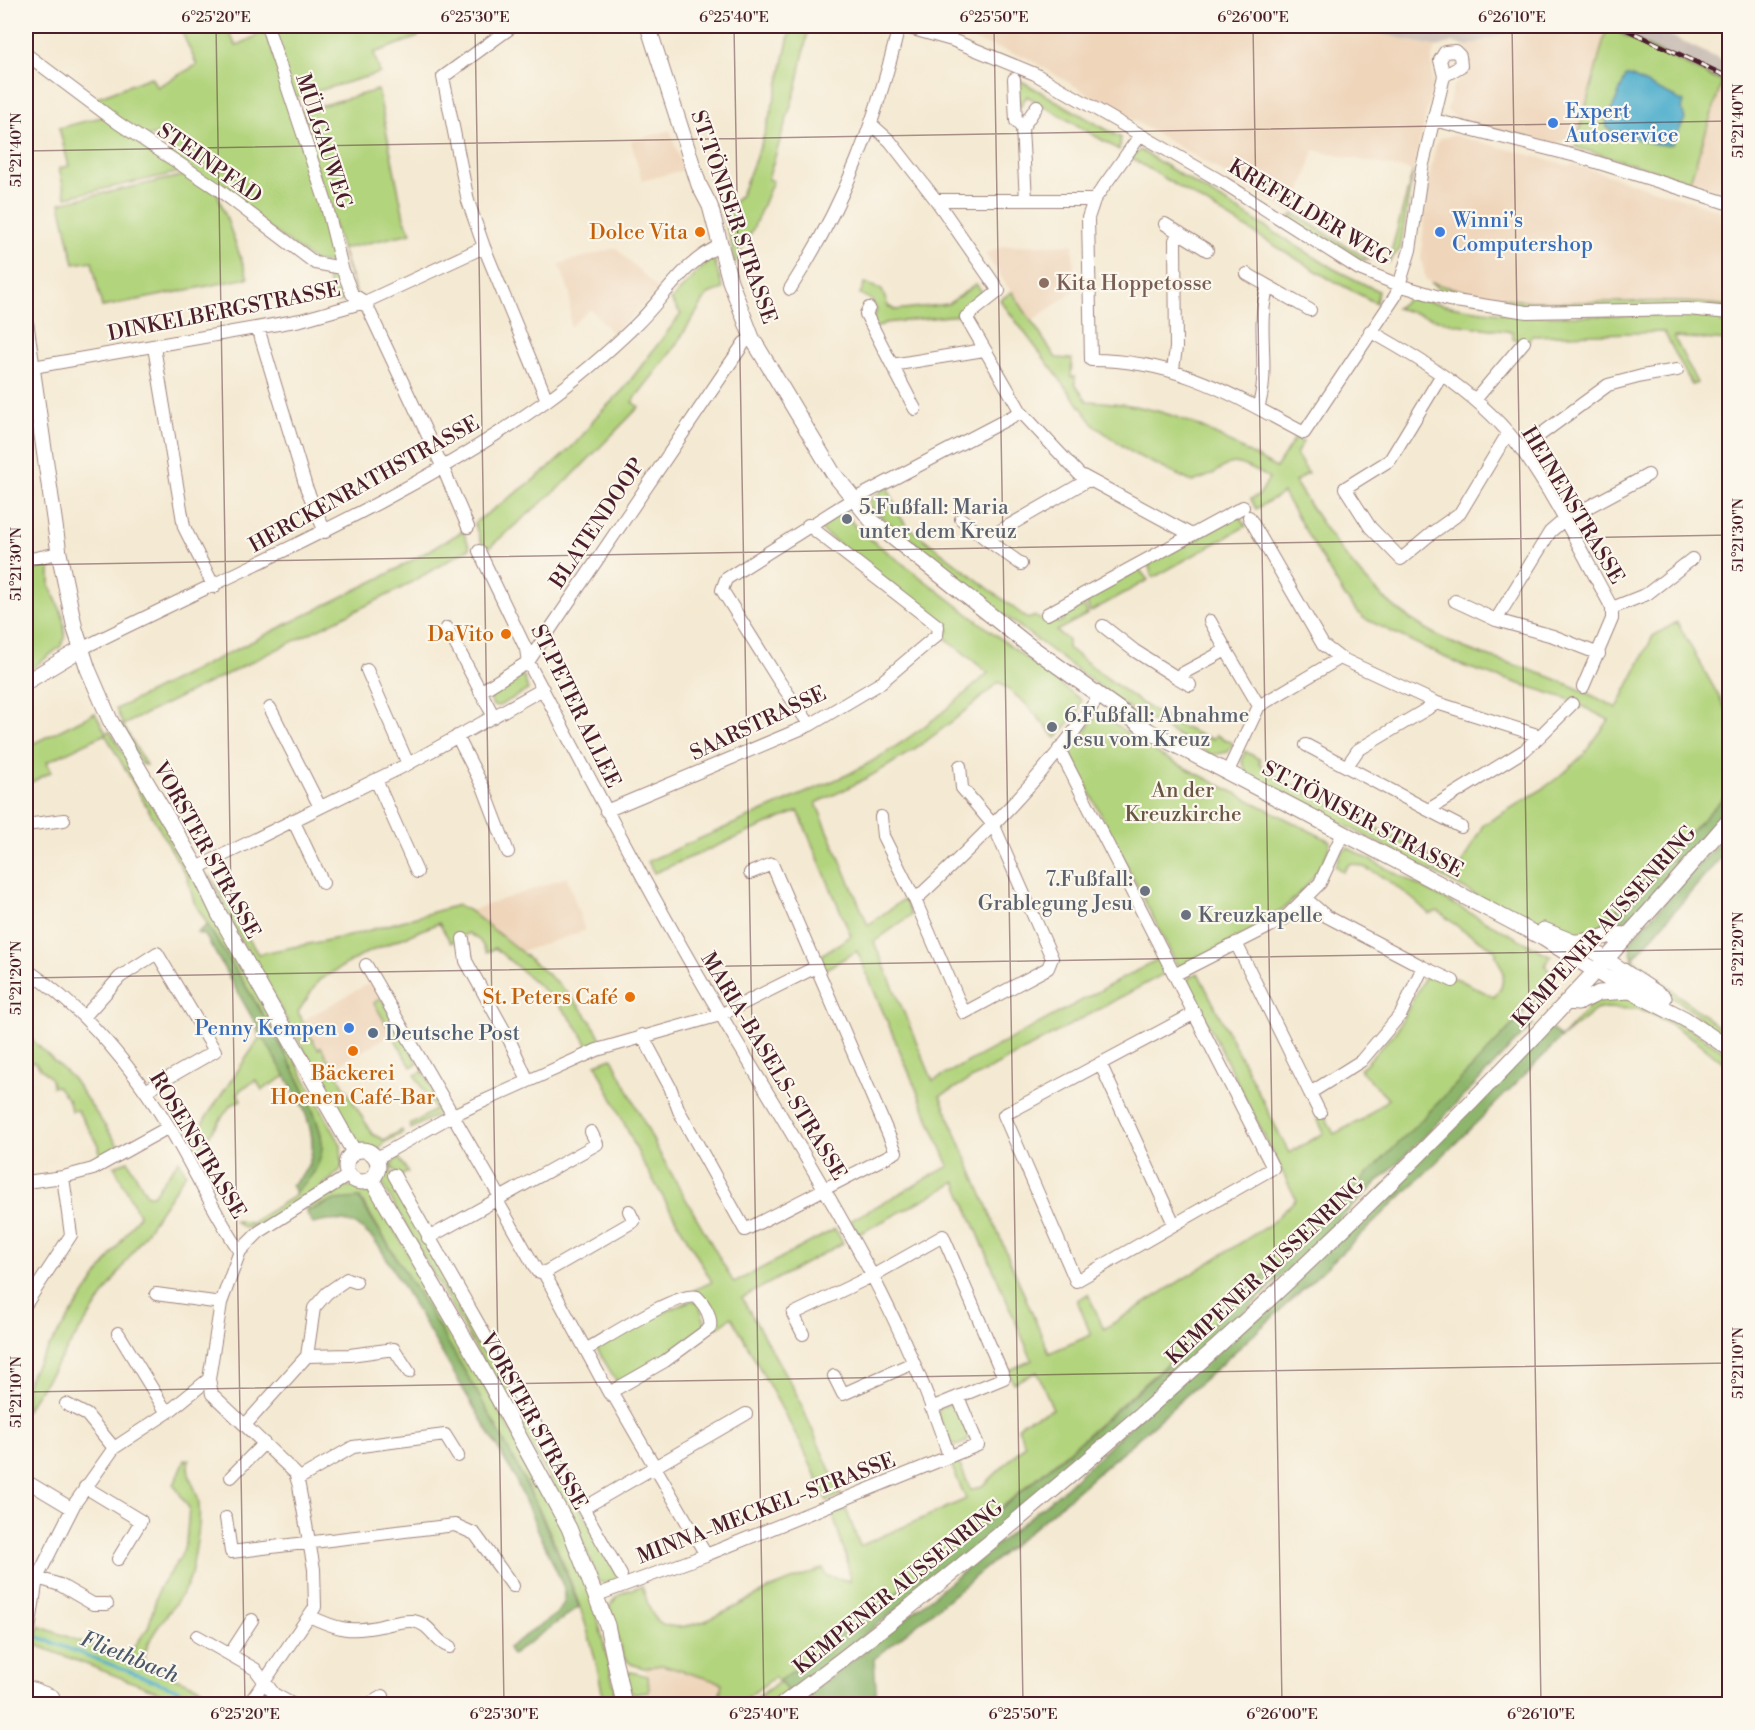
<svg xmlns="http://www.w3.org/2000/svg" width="1755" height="1730" viewBox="0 0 1755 1730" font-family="'Libre Bodoni',serif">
  <rect width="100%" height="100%" fill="#fbf7ec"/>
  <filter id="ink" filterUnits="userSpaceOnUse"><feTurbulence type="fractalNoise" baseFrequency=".0167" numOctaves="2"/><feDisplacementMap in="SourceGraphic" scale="12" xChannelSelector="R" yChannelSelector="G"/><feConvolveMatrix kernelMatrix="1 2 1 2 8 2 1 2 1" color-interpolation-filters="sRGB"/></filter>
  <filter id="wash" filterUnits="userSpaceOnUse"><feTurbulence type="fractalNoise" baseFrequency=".008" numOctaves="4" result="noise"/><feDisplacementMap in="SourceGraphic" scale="24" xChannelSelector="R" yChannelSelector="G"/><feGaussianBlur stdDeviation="1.35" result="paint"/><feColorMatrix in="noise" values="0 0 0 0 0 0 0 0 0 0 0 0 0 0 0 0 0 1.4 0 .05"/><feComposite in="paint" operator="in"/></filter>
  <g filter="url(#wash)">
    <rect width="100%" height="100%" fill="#f4e9d2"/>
    <path fill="#efd6bb" d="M978,26H1366V30L1437,47L1432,55L1433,85L1413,171L1314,150L1294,214L1025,57L973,40Z
      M1511,26L1607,27L1577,141L1569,139L1554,144L1455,118L1447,110L1453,86L1470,70L1471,58L1465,47L1509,32Z
      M1722,82L1729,85V195L1690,181Z
      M670,130L683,170L642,181L631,141Z
      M1455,135L1570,166L1573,164L1729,213V306L1689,302L1535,301L1467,292L1426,280L1421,258L1428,182L1436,146L1441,138Z
      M1073,244L1074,275H1081L1082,291H1074L1032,321L985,254L1003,246Z
      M616,248L659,290L613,334L590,309L570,327V293L559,264Z
      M567,877L585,931L581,932L520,952L470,911Z
      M371,982L382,999L374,1003L392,1034L333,1068L302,1021Z
      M661,1665L722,1683L718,1704H665L647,1698L648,1676L644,1668Z"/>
    <path fill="#cdc2b9" d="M1366,26H1511L1509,32L1465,47L1453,42L1437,47L1365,30Z
      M1605,26H1650L1729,64V85Z"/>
    <path fill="#b2d47d" stroke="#7e7a54" stroke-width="1.5" d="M179,26H226L236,46L266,31L323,203L338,263L316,262L168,155L177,142L173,130L143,138L90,100L151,77L157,87L197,65Z
      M269,26H415L418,37L374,53L380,73L293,98Z
      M791,26H809L797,86L768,179L773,181L753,229L734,265L731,241L722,214L741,195L762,142L778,87Z
      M1607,27L1722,82L1690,181L1575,147Z
      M1016,78L1121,138L1119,150L1027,96L1019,108Z
      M378,90L404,218L411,233L342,249L357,296L297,112Z
      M105,116L185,171L66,197L59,168L69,166L59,128Z
      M1140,150L1334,269L1378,291L1376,303L1328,278L1131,158Z
      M1413,171L1400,249L1388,263Z
      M186,175L217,192L248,278L102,307L92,261L74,264L60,203Z
      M1294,214L1369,260H1359L1304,230L1290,216Z
      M713,256L723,289L708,294L672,351L632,402L639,407L569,479L485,551L474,523C509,498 574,455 594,419L623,390L681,314L671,300Z
      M323,268L338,269L350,297L337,303Z
      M865,283L882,290L888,306L895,310L948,304L976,284L983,293L957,312L958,315L885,323L876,328L872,321L877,310L872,300L860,294Z
      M1432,283C1466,292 1501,300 1536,301C1600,305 1665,297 1729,306V308L1534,307L1487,302L1441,292Z
      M1012,292L1056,358L1072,359L1071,377H1075V384L1087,401C1172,405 1205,428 1276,468L1295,438L1303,442L1296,454L1308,473L1295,482C1339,553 1383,616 1464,648C1487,657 1510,663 1533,671C1562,680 1590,694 1617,708L1653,636L1677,622L1727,711L1729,710V792L1601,925L1612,931L1596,937L1567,935L1500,908L1247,773L1242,761L1245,751L1261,760L1259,763L1275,775L1458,871L1483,825L1541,790L1564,773L1584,754L1609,720L1568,699L1463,666L1363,618L1345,597L1283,493L1256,509L1251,499L1260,494L1269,478C1218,449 1237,470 1192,482L1134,454L1095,426L1000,300Z
      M1410,298C1451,307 1491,314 1533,315C1598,318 1664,312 1729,317V341L1674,337L1697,383L1692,385L1664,332L1531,336L1529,341L1513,339V332L1454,324L1396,308Z
      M887,487L896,505L894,508L906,525L1028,619L1035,616L1043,621L1053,618L1058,623L1063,621L1061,613L1082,602L1088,614L1056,631L1068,640V648C1110,680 1161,724 1213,739L1216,735L1233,743L1228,752L1212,755L1124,705L960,582L943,564L870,508V500Z
      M843,509L856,528L1081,700L1079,711L1056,738L1026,704L999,682C941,734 887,772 816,803L868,925L904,899L911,915L874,942L933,1081L1160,958L1167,972L940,1096L1049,1353L1091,1335L1077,1300L1088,1294L1104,1329L1269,1225L1296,1199L1187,982L1189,977L1198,973L1289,1153L1324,1133L1317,1118L1324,1114L1334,1134L1363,1119L1388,1099L1360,1070L1396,1031L1428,972L1458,979L1494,997L1501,988L1504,973L1496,956V950L1462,930L1438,911L1429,914C1414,899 1371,863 1349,864L1343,872L1335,866L1341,853L1348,848L1551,956L1545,966L1554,977L1519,1018L1410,1134L1312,1232L1218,1318L1070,1450L964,1539L849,1631L780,1681L789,1693L772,1704H748L779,1682L775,1677L738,1704H718L722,1683L662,1665L644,1668L631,1664L623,1656L609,1607C618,1593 626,1590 642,1586C647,1599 650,1620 665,1625C696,1635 744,1600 772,1588C788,1581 806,1575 823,1568L827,1576L850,1581L847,1560L833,1515L846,1509L860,1546L966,1499L950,1462L957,1459L971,1490L984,1485L1025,1445L1018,1428L1025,1421L1053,1409L1037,1372L1013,1383L1008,1371L1032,1360L956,1182L859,1234L850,1221L949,1166L857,951L824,970L818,957L851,936L798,811L654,873L648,861L849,774C901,747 945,713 988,673L943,636L949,630L816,526Z
      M1238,515L1246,526L1153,578L1148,564Z
      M463,531L470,548L398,590L123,725L146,765L141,764L121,727L123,725L116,709L388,574Z
      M38,563L50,565V586L63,616L65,638L60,647L26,673V565Z
      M1139,569L1148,580L1090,612L1085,598Z
      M520,675L524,676L528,690L499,706H493L489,695L493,690Z
      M95,713L106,733L110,731L200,886L341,1145L342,1168C322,1190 273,1224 244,1228L233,1220L251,1223L296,1195L295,1192L314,1172L322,1147L321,1134L310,1104L266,1022L194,902L187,877L105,734L47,762L51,772L26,785V747Z
      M1101,715L1164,757L1330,841C1329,852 1324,861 1318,870C1287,920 1230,941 1180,966L1177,965L1070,753L1093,720Z
      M209,874L258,954L349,936L458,905L470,911C511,945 580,992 602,1041L588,1046C569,1006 528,977 495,948L487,953L480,941L468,933L451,943L439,923L364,954L319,980L298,1012L318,1049L321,1047L372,1134L384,1140L402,1130L403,1133L383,1143L381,1148L364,1147L356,1141L228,917Z
      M1633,959L1729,1035V1041L1676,999L1626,967Z
      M1600,995L1639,998L1729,1054V1067L1697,1041L1664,1020L1640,1009L1598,1008L1561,1038Z
      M379,999H382L418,1063L411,1067L374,1003Z
      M256,1021L286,1076L262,1090L256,1080L241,1089L238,1094L241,1100L230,1106L194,1157L185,1141L193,1137L259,1039Z
      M26,1034L73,1079L120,1148L100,1159L99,1145L77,1110L71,1111L69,1101L57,1086L52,1087L51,1079L34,1062L26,1063Z
      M612,1058L659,1152L734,1283L835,1229L843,1243L742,1298L796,1393L841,1495L827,1501L802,1446L732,1317L716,1328L705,1301L694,1290L712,1282L641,1159L596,1064Z
      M423,1071L444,1111L411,1129L410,1125L435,1110L415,1075Z
      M398,1157L408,1172L399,1177L392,1166L391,1172L620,1579L604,1584L598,1580L584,1544L559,1496L383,1185C380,1174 382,1169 389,1160L392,1164Z
      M179,1160L186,1173L26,1410V1386L31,1373L139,1215L114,1166L128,1161L147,1195H153Z
      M354,1185L370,1192L379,1203L554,1506L594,1603L618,1704H604C587,1590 529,1484 472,1386C435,1323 398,1260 360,1198L323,1204L306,1212L305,1209L336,1190Z
      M692,1300L699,1304L706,1325L686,1343L618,1384L596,1347L643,1321Z
      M950,1404L957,1406L969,1435L966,1442L956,1446L950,1443L937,1415L940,1408Z
      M185,1460H189C185,1478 198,1488 199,1504C201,1525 195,1553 191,1574C183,1605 143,1632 144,1663L147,1667L199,1687L224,1704H189L36,1645L38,1626L126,1658L148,1628L159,1588L180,1558L186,1543L189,1508L174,1485Z
      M631,1672L648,1676L649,1691L634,1693L629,1690L626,1674Z"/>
    <path fill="#8db66c" stroke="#6c6a4c" stroke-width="1.5" d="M1729,792V809L1639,909L1612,931L1601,925Z
      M1729,831V848L1633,959L1629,942Z
      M207,925C233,965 324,1106 322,1147C321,1166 309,1181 295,1192L291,1185C319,1165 315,1136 303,1107L205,935L197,933Z
      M1519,1018L1533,1024L1422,1139L1225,1331L966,1556L789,1693L779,1681C1048,1486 1292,1260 1519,1018Z
      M1551,1028L1561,1038C1344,1259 1116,1466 874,1659L877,1704H795L877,1642L1063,1490Z
      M359,1198C441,1330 526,1461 579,1607L512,1655L508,1648L556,1614L564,1603V1588L512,1472L379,1246C359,1221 344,1216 313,1224L306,1212L335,1200Z"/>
    <path fill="#4daecc" stroke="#4c667c" stroke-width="1.5" d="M1626,76H1630L1684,102L1682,109L1685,119L1672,144C1656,148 1624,134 1607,129L1606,123Z"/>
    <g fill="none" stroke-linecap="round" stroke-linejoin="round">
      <path stroke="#4daecc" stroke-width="3" d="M38,1637L199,1698L209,1704"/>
    </g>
  </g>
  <g filter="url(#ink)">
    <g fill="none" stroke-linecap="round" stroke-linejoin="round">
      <defs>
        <path id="minor" d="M267,26L326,203L342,268
          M513,26L443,77L468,201L484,247L547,400
          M902,26L952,40L1035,74L1224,183L1359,269L1399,285L1449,300L1527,312L1687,309L1730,313
          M26,54L118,123L219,190L315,263L342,268L352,294L365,302L443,468L468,527
          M1014,79L1016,121L1022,128
          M1434,120L1580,157L1730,204
          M872,125L890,141L936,200L999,291L970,314
          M1139,137L1094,200L1088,218L1091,360C1177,360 1231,394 1304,433L1396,295L1410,250L1422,168L1444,76L1440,60L1445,52L1455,51L1460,56L1461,66L1444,76
          M936,200H1094
          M1026,200L1022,128L1037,106
          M1165,224L1207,250
          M1247,274L1310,310
          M790,289C844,205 876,122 899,26
          M869,308L866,314L892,365L984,350
          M966,317L1021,412L1079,474L1190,534
          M258,328L306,487L325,532
          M1370,331C1424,361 1485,398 1521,449C1556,498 1583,555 1612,608V619L1583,687
          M154,347L184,527L214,587
          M892,365L915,409
          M33,367L301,320L365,302L484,247
          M1173,369L1176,348L1175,240L1180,233
          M1441,376L1390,460L1345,488L1370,527L1401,559L1432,533L1460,513L1508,433
          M1475,400L1524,342
          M1258,408C1271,369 1255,326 1268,286
          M1521,449L1608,385L1642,376L1677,370
          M1249,517L1323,645L1340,658L1437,703L1540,736L1572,704
          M961,519L986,539
          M479,551L526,649L528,662C591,780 652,899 721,1015C805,1158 898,1297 949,1456
          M26,560L59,553
          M1021,564L986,539L1088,480
          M1455,601L1496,620
          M1612,608L1647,594L1692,559
          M1047,614L1243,507
          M1210,621L1226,650
          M1103,626L1135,651L1176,677L1226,650L1259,706
          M447,628L494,717
          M81,649C238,570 402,503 546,401C577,379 609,351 636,325C664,298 686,259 722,245
          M1599,654L1553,636L1496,620L1550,532L1564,520L1648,475
          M367,670L408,764
          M1176,677L1190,685
          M480,692L528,662L744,343L752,338
          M270,708L320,807
          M810,725L779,681L722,590L726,579L845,504L1021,412
          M457,736L484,789L508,852
          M1306,745L1428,810L1525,750L1540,736
          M1059,749L1273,1168L1076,1281L1004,1115L1195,1013
          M1347,766L1358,750L1437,703
          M1228,771L1259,706L1340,658
          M376,780L417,872
          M1428,810L1461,827
          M606,811L810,725L879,684L937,635L938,626L808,525
          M881,817L883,836L915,900L964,1013L1048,968L1052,958L994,826L962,788L960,766
          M293,820L323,883
          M26,825L64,820
          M197,868L408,764L543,689
          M26,895V901
          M915,900C982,838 1048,773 1099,696
          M463,939L466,961L509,1039L528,1081
          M1236,943L1310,1093L1361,1061L1401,1014L1423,967L1326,916L1305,898
          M366,965L500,1197L499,1204L537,1271L544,1273L609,1393L615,1398L706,1555
          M1423,967L1453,981
          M26,969C86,1010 131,1065 169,1127C194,1168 213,1212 240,1251L259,1232L349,1175
          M1176,974L1284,919L1320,883L1343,833
          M85,1016L120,977L157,953L215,1051L145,1091
          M642,1035L670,1087L679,1111L745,1230L896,1152L772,864L750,873
          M1100,1063L1174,1224
          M1310,1093L1320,1113
          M377,1158L453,1115L597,1050L720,1015L816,967
          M394,1175L621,1575
          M26,1182L63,1177L93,1169L169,1127
          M428,1238L597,1144L591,1132
          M544,1273L634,1221L629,1211
          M156,1294L221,1303
          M26,1304L71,1235L63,1177
          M118,1333L167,1413
          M803,1334L793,1314L874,1275L943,1236L1004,1378L931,1408
          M587,1349C607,1338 678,1291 697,1297C705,1305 712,1317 710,1328L665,1361L609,1393
          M307,1356L350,1355L394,1349L409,1372
          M834,1376L843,1394L913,1363
          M209,1379L212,1394L295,1473L299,1486L314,1569L315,1607L249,1704
          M66,1404L87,1415L114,1448
          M245,1425L307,1356L314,1308L327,1293L347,1279L356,1282
          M231,1477L264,1443
          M298,1479L353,1447L445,1435L458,1456
          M26,1481L71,1508
          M85,1487L141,1521L118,1559
          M584,1508L746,1414
          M226,1518L231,1552L455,1525L475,1534L513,1586
          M26,1574L60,1585L93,1604H107
          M597,1595L706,1555L978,1445L958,1397
          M309,1616C337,1629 349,1633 381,1626C391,1624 402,1620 413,1621C432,1624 434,1642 450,1647
          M197,1636L255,1669L274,1694L292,1704
          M26,1650L37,1578L75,1503L114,1448L167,1413L209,1379L221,1303L240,1251
          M230,1654L252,1620
          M26,1686L53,1696
          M369,1704L383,1696"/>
        <path id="major" d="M648,26L699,185L710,206L730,281L752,338L833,473L872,521L1027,644L1149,731L1543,938L1613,982L1685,1019L1730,1049
          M26,325L59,553L75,629L88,669L110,720L197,868L219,914L354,1152
          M26,682L81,649
          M1544,930L1590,949L1664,998
          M1576,942C1593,942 1611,932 1626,935
          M1566,1002L1578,1003L1599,993L1629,991
          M346 1166a16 16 0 1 1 32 0a16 16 0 1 1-32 0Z
          M372,1180L476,1358L569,1528L607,1625L624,1704
          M783,1704C1129,1446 1450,1147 1730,819"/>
      </defs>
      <use href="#minor" stroke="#9f847e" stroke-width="14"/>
      <use href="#major" stroke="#9f847e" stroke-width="17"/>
      <use href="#minor" stroke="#fff" stroke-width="12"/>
      <use href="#major" stroke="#fff" stroke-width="15"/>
      <defs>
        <path id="rail" d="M1619,26L1730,78"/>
      </defs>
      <use href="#rail" stroke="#4a1f2b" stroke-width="5"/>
      <use href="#rail" stroke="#fbf7ec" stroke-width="3" stroke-dasharray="9" stroke-linecap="butt"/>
    </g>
  </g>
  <path fill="none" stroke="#4a1f2b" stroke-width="1.5" stroke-opacity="0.45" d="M216,26L245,1704M475,26L504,1704M734,26L764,1704M994,26L1023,1704M1253,26L1282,1704M1512,26L1541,1704M26,151L1730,121M26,565L1730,535M26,978L1730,949M26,1392L1730,1363"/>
  <g fill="#3f7fe0" stroke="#fbf7ec" stroke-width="2">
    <circle cx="1553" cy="123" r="6"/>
    <circle cx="1440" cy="232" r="6"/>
    <circle cx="349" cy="1028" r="6"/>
  </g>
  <g fill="#e8710a" stroke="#fbf7ec" stroke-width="2">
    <circle cx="700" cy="232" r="6"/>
    <circle cx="506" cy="634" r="6"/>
    <circle cx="630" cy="997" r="6"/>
    <circle cx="353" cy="1051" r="6"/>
  </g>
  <circle fill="#8d6e63" stroke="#fbf7ec" stroke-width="2" cx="1044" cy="283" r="6"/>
  <g fill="#6b7280" stroke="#fbf7ec" stroke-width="2">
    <circle cx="847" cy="519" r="6"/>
    <circle cx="1052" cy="727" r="6"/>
    <circle cx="1145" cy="891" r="6"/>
    <circle cx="1186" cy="915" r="6"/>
  </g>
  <circle fill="#5c6f8a" stroke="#fbf7ec" stroke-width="2" cx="373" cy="1033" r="6"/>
  <g text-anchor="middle" stroke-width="4.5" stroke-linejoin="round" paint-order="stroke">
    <g font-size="21" fill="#366cbe" stroke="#fbf7ec" text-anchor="start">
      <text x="1565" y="118">Expert<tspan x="1565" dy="24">Autoservice</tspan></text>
      <text x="1452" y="227">Winni's<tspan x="1452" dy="24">Computershop</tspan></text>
      <text x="337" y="1035" text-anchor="end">Penny Kempen</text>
    </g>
    <g font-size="21" fill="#4a1f2b" stroke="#fbf7ec">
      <text transform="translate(324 141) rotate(72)" y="7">MÜLGAUWEG</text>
      <text transform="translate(210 163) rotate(35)" y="7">STEINPFAD</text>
      <text transform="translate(1310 212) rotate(31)" y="7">KREFELDER WEG</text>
      <text transform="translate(734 217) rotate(71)" y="7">ST.TÖNISER STRASSE</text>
      <text transform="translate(224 311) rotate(-11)" y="7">DINKELBERGSTRASSE</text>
      <text transform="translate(364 484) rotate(-29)" y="7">HERCKENRATHSTRASSE</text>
      <text transform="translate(1573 505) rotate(59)" y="7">HEINENSTRASSE</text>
      <text transform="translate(597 523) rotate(-56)" y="7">BLATENDOOP</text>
      <text transform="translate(576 706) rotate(64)" y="7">ST.PETER ALLEE</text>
      <text transform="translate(758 723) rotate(-25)" y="7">SAARSTRASSE</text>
      <text transform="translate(1363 819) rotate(28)" y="7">ST.TÖNISER STRASSE</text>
      <text transform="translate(207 850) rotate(61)" y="7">VORSTER STRASSE</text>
      <text transform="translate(1604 926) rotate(-48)" y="7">KEMPENER AUSSENRING</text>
      <text transform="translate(774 1066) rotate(59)" y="7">MARIA-BASELS-STRASSE</text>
      <text transform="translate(198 1145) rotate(59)" y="7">ROSENSTRASSE</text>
      <text transform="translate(1265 1271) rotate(-43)" y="7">KEMPENER AUSSENRING</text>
      <text transform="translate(534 1421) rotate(61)" y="7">VORSTER STRASSE</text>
      <text transform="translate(766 1508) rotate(-21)" y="7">MINNA-MECKEL-STRASSE</text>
      <text transform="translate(898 1587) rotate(-39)" y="7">KEMPENER AUSSENRING</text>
    </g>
    <g font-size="21" fill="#c56008" stroke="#fbf7ec" text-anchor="end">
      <text x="688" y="239">Dolce Vita</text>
      <text x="494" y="641">DaVito</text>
      <text x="618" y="1004">St. Peters Café</text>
      <text x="353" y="1080" text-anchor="middle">Bäckerei<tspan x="353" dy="24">Hoenen Café-Bar</tspan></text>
    </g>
    <g font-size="21" fill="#785e54" stroke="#fbf7ec" text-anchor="start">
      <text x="1056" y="290">Kita Hoppetosse</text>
    </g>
    <g font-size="21" fill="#5b616d" stroke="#fbf7ec" text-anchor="start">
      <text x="859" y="514">5.Fußfall: Maria<tspan x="859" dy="24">unter dem Kreuz</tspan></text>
      <text x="1064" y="722">6.Fußfall: Abnahme<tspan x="1064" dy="24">Jesu vom Kreuz</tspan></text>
      <text x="1133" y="886" text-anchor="end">7.Fußfall:<tspan x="1133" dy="24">Grablegung Jesu</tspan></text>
      <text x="1198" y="922">Kreuzkapelle</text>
    </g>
    <g font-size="21" fill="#695544" stroke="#fbf7ec">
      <text x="1183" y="797">An der<tspan x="1183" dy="24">Kreuzkirche</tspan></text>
    </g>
    <g font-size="21" fill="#4e5e75" stroke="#fbf7ec" text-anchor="start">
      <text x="385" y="1040">Deutsche Post</text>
    </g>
    <g font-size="22" font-style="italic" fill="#4b586b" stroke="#fbf7ec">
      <text transform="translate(130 1656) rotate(22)" y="8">Fliethbach</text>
    </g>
  </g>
  <rect width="1755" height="1730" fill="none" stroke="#fbf7ec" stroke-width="66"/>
  <rect x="33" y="33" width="1689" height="1664" fill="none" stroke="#4a1f2b" stroke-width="2"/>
  <g font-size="15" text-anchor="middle" fill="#4a1f2b">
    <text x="216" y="22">6°25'20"E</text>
    <text x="475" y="22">6°25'30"E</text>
    <text x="734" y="22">6°25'40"E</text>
    <text x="994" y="22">6°25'50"E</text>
    <text x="1253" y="22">6°26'00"E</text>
    <text x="1512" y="22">6°26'10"E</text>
    <text transform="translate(1738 121) rotate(-90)" y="5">51°21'40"N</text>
    <text transform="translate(16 150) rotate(-90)" y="5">51°21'40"N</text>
    <text transform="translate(1738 535) rotate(-90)" y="5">51°21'30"N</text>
    <text transform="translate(16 564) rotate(-90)" y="5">51°21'30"N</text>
    <text transform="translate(1738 949) rotate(-90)" y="5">51°21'20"N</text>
    <text transform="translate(16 978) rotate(-90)" y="5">51°21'20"N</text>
    <text transform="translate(1738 1363) rotate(-90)" y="5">51°21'10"N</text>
    <text transform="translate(16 1392) rotate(-90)" y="5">51°21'10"N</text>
    <text x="245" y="1719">6°25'20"E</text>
    <text x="504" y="1719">6°25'30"E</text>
    <text x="764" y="1719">6°25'40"E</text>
    <text x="1023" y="1719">6°25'50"E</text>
    <text x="1282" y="1719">6°26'00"E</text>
    <text x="1541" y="1719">6°26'10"E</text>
  </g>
</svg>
